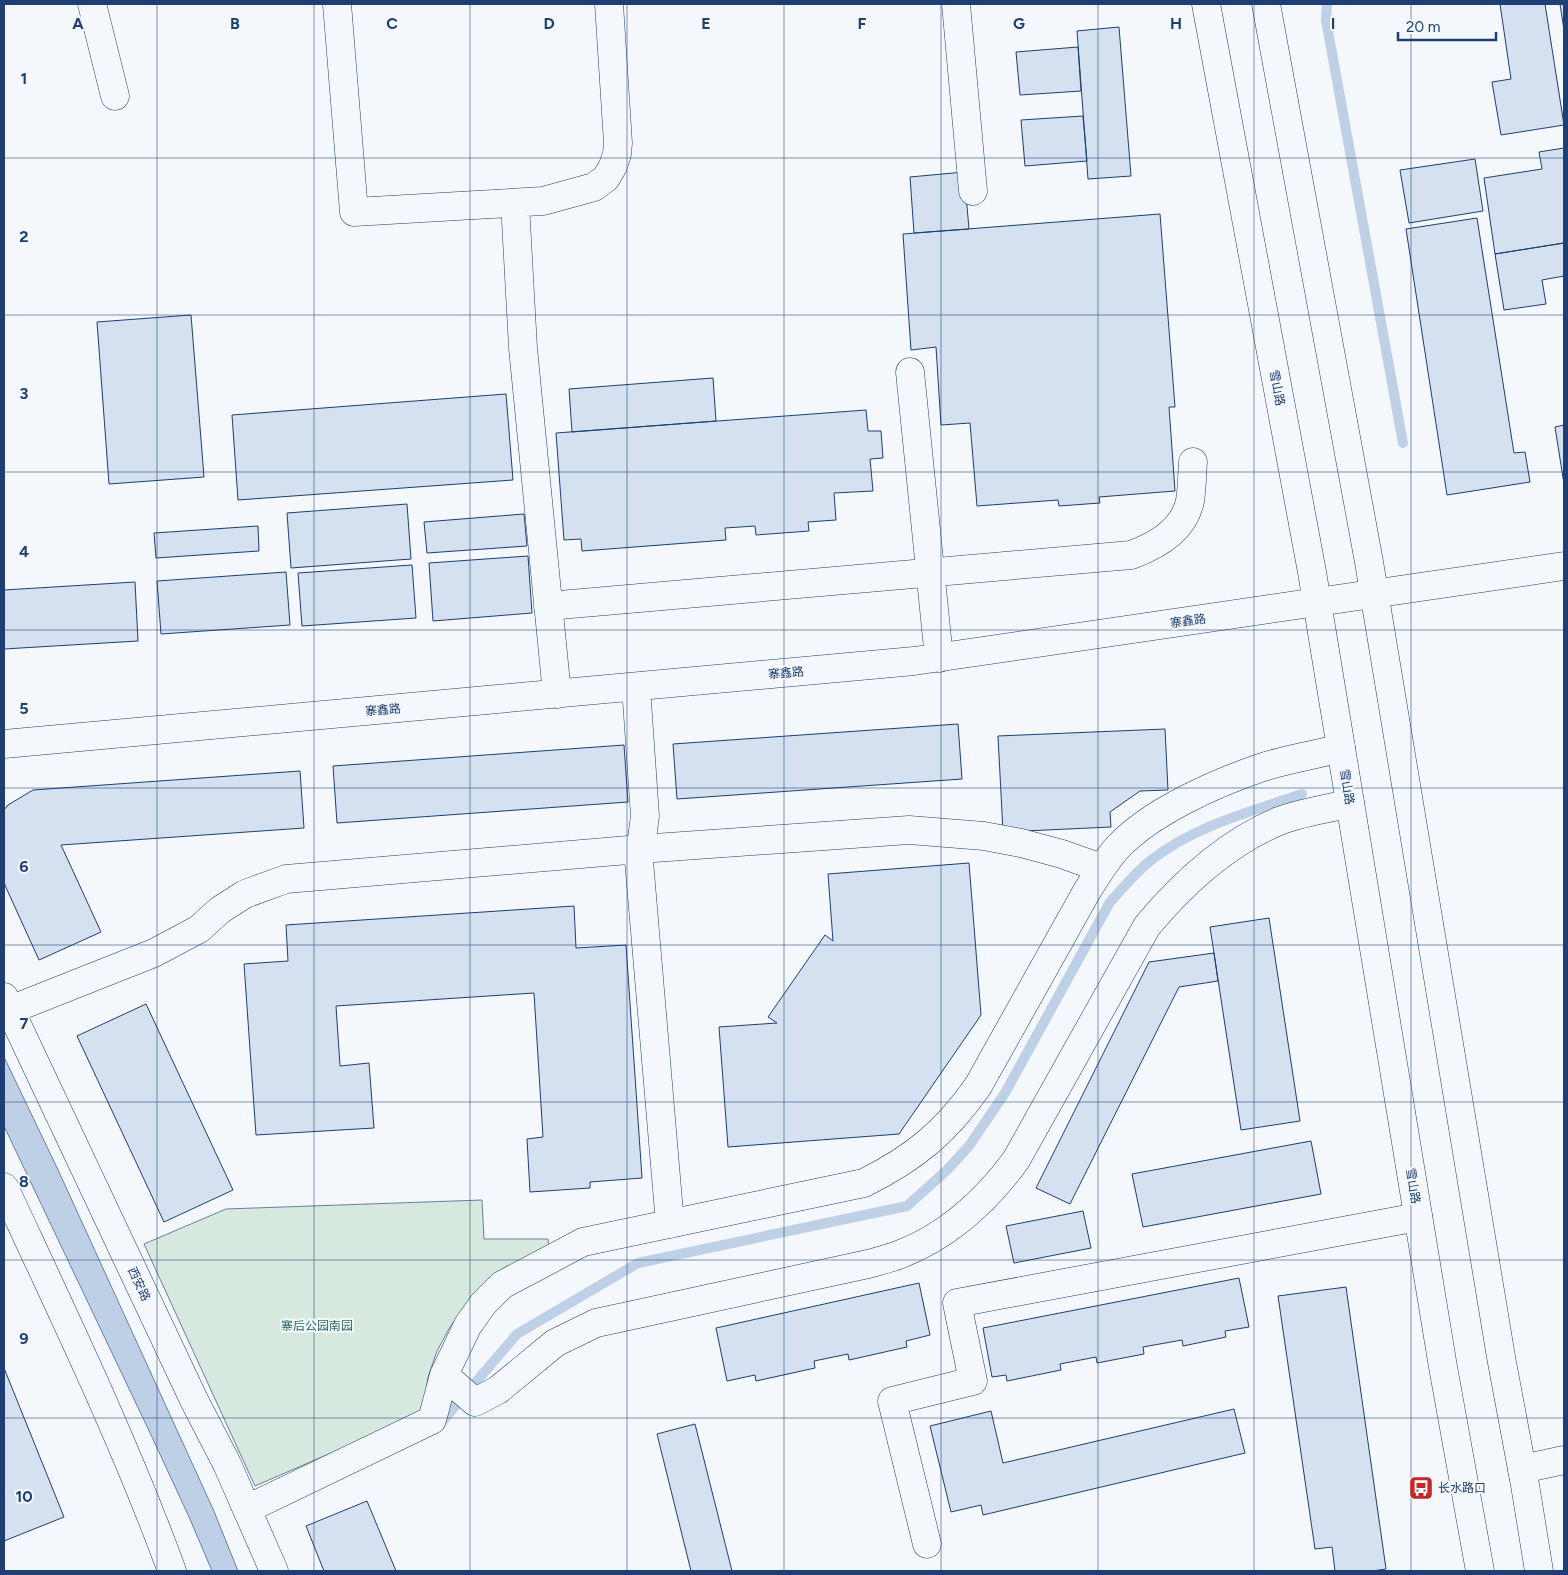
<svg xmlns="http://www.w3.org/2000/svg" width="1568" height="1575" viewBox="0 0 1568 1575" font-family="Figtree,'Noto Sans SC',sans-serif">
  <rect width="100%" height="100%" fill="#f4f7fb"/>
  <path fill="#d7e8df" stroke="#687fa3" d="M482,1200L484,1239H548L549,1251L466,1305L450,1327L437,1351L428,1377L423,1413L255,1486L144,1244L226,1209Z"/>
  <path fill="#bed0e5" stroke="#687fa3" d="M4,1057L59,1172L213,1509L238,1571H212L190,1519L152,1437L4,1126Z"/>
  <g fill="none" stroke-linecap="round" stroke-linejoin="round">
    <path stroke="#bed0e5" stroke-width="10" d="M1327,4L1326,20L1403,443
      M440,1424L517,1334L638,1263L907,1206L947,1170L969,1146L1005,1093L1110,902C1123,888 1135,873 1150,861C1194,826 1250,812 1302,794"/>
  </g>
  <path fill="#d5e0f0" stroke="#1d3f73" d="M1500,4H1545L1564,125L1501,135L1492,82L1511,79Z
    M1560,4H1564V30Z
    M1119,27L1131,176L1088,179L1077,31Z
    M1078,47L1081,91L1020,95L1016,52Z
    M1083,116L1087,161L1025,166L1021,120Z
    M1564,148V243L1495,254L1484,178L1542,169L1539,152Z
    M1475,159L1483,211L1409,223L1400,170Z
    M964,172L969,229L914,233L910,177Z
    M1160,214L1175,407H1169L1175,491L1099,497L1100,503L1059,506L1058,500L977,506L970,423L941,425L936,347L911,350L903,234Z
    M1477,218L1514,453L1525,452L1530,482L1447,495L1406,229Z
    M1564,243V276L1542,280L1546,304L1504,310L1495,254Z
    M191,315L204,477L109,484L97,322Z
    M713,378L716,421L572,432L569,389Z
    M506,394L513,480L238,500L232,415Z
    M866,410L868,431H881L883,458L870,459L873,491L834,493L836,520L808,522L809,531L756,535L755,526L725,528L726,540L582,551L581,539L564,540L556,433Z
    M1564,425V484L1555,427Z
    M407,504L411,559L291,568L287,513Z
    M524,514L527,546L427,553L424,522Z
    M258,526L259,551L156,558L154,533Z
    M528,556L532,613L433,621L429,563Z
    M412,565L416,618L302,626L298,573Z
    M286,572L290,625L161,634L157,581Z
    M135,582L138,641L4,649V590Z
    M958,724L962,779L677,799L673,744Z
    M1165,729L1168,790L1140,791L1110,812L1111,827L1003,832L998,736Z
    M624,745L628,802L337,823L333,766Z
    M300,771L304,828L61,845L101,932L39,960L4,883V810L8,805L33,790Z
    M969,863L981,1015L899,1134L728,1147L719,1027L777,1023L768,1017L825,935L833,941L828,874Z
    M574,906L576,948L626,945L642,1178L590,1182V1188L530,1192L527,1139L543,1137L534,993L336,1006L340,1066L369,1063L374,1128L256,1135L244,964L288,961L286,925Z
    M1269,918L1300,1121L1241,1130L1210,927Z
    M1214,953L1218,981L1179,987L1070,1204L1036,1188L1149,962Z
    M146,1004L233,1190L164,1222L77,1036Z
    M1311,1141L1321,1194L1143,1227L1132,1174Z
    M1083,1211L1091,1248L1014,1263L1006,1226Z
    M1239,1278L1249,1327L1225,1331L1226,1337L1183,1346L1182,1340L1143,1347L1144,1354L1097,1363L1096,1357L1060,1364L1061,1370L1007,1381L1006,1375L992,1377L983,1328Z
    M919,1283L930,1335L906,1341L907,1347L849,1360L848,1354L814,1361L815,1368L756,1381L755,1375L727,1381L716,1328Z
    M1346,1287L1386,1569L1372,1571H1335L1332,1547L1315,1549L1278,1296Z
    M4,1368L64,1517L4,1541Z
    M1234,1409L1245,1453L983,1515L981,1505L951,1512L930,1426L991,1411L1003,1463Z
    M695,1424L732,1571H691L657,1434Z
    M367,1501L396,1571H324L306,1526Z"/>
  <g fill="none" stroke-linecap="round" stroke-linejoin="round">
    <defs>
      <path id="minor" d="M92,4L115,96
        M337,4L354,212L543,201L594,187L606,178L613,166L617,154L618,143L609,4
        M956,4L973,191
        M515,203L523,348L557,694
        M910,372L939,658
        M548,606L1131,555C1156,546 1184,530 1190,501C1192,489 1192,475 1193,462
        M636,687L645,816L639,861L670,1224
        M4,744L914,661L1564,566
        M4,997L194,1400L227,1464L274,1571
        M10,1010L154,953L199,929L220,910L245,894L286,879L640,849L909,830L984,836L1021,843L1062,854L1101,868
        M4,1187C63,1314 124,1440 172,1571
        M444,1375L475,1402L498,1390L555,1343L596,1323L868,1264C879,1261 891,1258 901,1254C949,1235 986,1201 1016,1160L1147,926C1183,883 1226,843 1279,821C1299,813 1328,809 1350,803
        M1522,1469L1564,1460
        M247,1509L432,1420L444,1375L468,1325L483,1304L502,1285L583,1242L864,1183C914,1158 946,1132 978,1086L1087,891C1097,875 1106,860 1118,847C1152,811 1216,783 1263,767C1288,759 1315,755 1341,748
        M927,1544L892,1401L973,1381L957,1303L1418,1217"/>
      <path id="major" d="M1206,4L1312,572L1443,1367L1480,1571
        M1266,4L1369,562L1501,1357L1525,1485L1539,1571"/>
    </defs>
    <use href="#minor" stroke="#1d3f73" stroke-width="29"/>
    <use href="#major" stroke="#1d3f73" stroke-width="29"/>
    <use href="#minor" stroke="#f4f7fb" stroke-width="28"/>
    <use href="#major" stroke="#f4f7fb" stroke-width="28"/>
  </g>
  <path fill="none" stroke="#1d3f73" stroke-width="1" stroke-opacity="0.55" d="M157,4V1571M314,4V1571M470,4V1571M627,4V1571M784,4V1571M941,4V1571M1098,4V1571M1254,4V1571M1411,4V1571M4,158H1564M4,315H1564M4,472H1564M4,630H1564M4,788H1564M4,945H1564M4,1102H1564M4,1260H1564M4,1418H1564"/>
  <defs>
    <symbol id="bus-square" viewBox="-11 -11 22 22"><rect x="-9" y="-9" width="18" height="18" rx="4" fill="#c62828" stroke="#f4f7fb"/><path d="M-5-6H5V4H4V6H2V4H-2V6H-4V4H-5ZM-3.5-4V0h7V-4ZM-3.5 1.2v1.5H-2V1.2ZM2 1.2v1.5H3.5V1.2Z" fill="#fff"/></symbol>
  </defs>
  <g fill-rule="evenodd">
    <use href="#bus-square" x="1407" y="1474" width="28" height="28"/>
  </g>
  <g text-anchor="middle" stroke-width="4" stroke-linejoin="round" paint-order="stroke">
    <g font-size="12" fill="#1d3f73" stroke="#f4f7fb">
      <text transform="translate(1277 388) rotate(79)" y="4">雪山路</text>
      <text transform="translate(1188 621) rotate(-8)" y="4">寨鑫路</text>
      <text transform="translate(786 673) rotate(-5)" y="4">寨鑫路</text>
      <text transform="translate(383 710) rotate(-5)" y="4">寨鑫路</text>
      <text transform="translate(1347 787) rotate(81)" y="4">雪山路</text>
      <text transform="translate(1413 1186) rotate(81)" y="4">雪山路</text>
      <text transform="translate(139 1284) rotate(65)" y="4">西安路</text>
    </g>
    <g font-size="12" fill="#2c6c60" stroke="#f4f7fb">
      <text x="317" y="1330">寨后公园南园</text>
    </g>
    <g font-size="12" fill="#1d3f73" stroke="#f4f7fb" text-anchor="start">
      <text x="1438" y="1492">长水路口</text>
    </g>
  </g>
  <g font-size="16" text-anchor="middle" font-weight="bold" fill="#1d3f73" stroke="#f4f7fb" stroke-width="4" stroke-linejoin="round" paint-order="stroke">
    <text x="78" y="29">A</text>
    <text x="235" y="29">B</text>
    <text x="392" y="29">C</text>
    <text x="549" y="29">D</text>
    <text x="706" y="29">E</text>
    <text x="862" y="29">F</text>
    <text x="1019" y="29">G</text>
    <text x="1176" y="29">H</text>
    <text x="1333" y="29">I</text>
    <text x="24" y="84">1</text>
    <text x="24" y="242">2</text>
    <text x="24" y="399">3</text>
    <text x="24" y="557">4</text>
    <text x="24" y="714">5</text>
    <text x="24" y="872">6</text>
    <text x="24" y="1029">7</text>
    <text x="24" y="1187">8</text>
    <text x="24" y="1344">9</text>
    <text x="24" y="1502">10</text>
  </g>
  <rect width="1568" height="1575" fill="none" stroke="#1d3f73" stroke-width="10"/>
  <path d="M1398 32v8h98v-8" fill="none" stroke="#1d3f73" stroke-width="2.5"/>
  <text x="1406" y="32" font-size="15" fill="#1d3f73" stroke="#f4f7fb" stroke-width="4" paint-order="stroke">20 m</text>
</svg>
